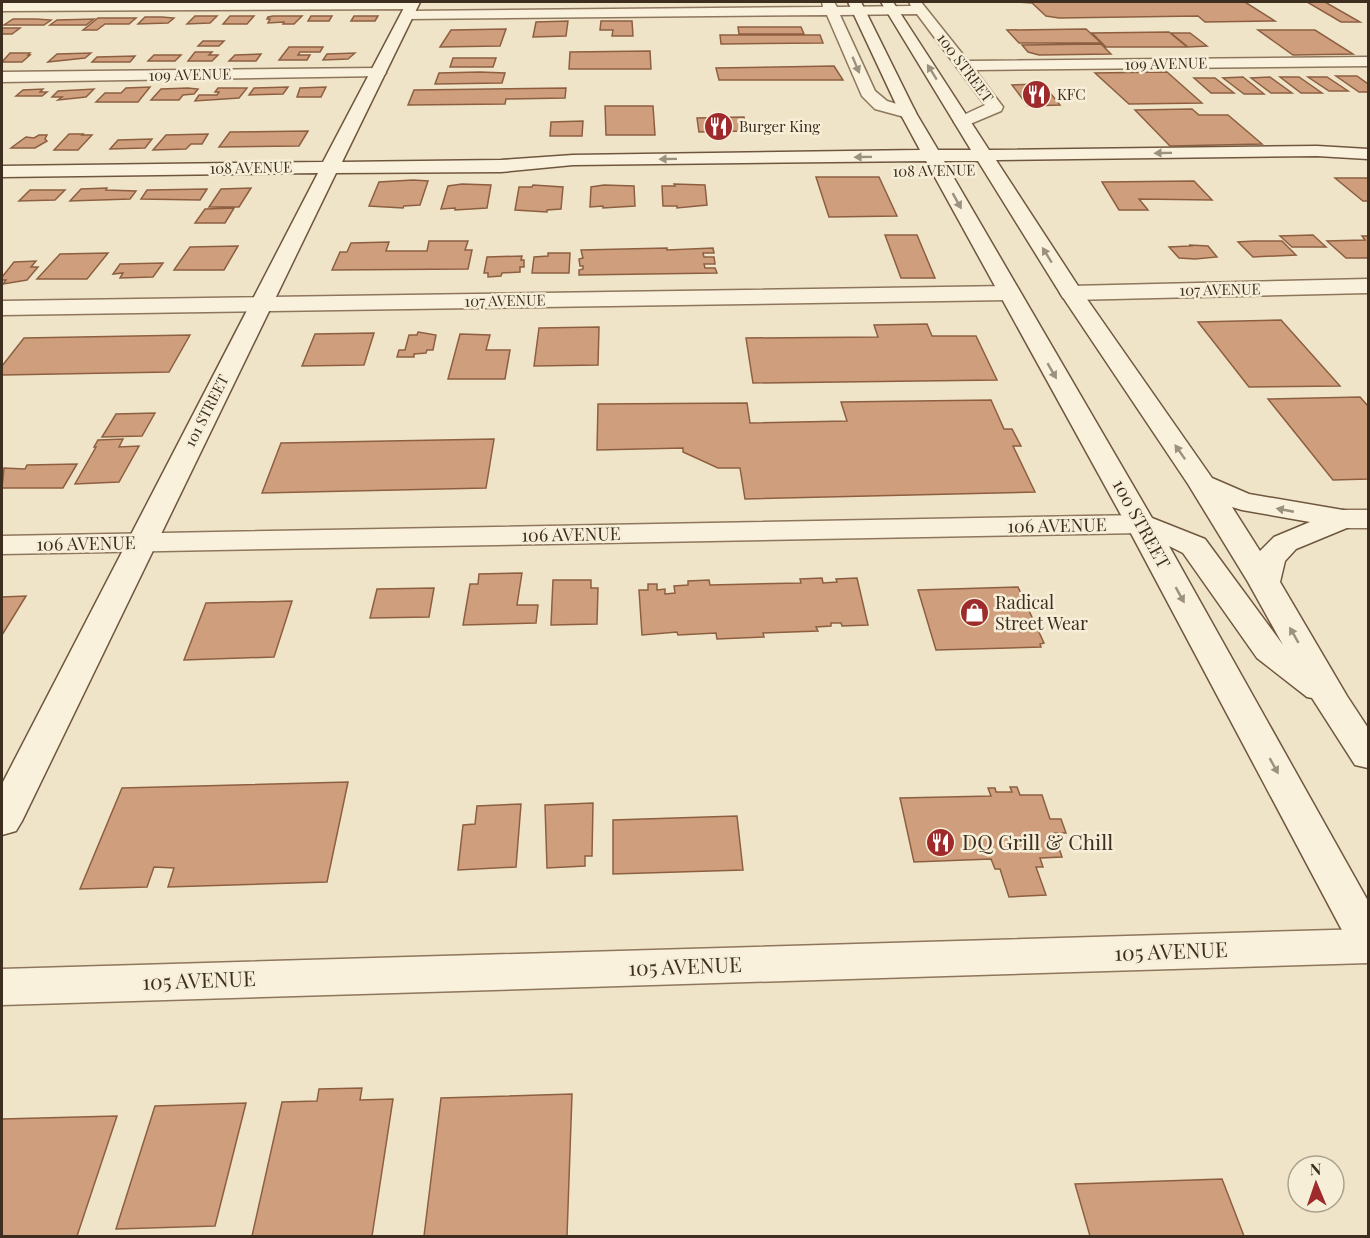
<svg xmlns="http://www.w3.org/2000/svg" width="1370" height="1238" viewBox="0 0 1370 1238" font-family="'Playfair Display',serif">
  <rect width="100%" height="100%" fill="#f0e4c8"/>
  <path fill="#cf9f7d" stroke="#8d5f41" stroke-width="1.5" d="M1017,2H1245L1275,21L1205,22L1198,16L1059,18L1046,16L1032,3Z
    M1307,2H1325L1360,22H1341Z
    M195,16H217L210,23L187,24Z
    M230,16H254L247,24H223Z
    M273,16H302L294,24H283L284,22L268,23L270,19H267L268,17Z
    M311,16H332L329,21H308Z
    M354,16H378L375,21H351Z
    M145,17H162L174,18L168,23L138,24Z
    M98,18H136L129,24H105L97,30H83Z
    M13,19H36L51,20L44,25H4Z
    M94,19L86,25H50L57,20Z
    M568,21L566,36L533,37L536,22Z
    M601,21H632L633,36H612L613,30H600Z
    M738,27H801L804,34H739Z
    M2,28H20L12,34H2Z
    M506,29L500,46L440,47L451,30Z
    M1086,29L1101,43H1019L1007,30Z
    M1258,30H1315L1353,54L1293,55Z
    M1169,32L1187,47H1106L1092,33Z
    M1171,33H1190L1207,46L1188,47Z
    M720,35H820L823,43L721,44Z
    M203,41H224L219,46H198Z
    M1101,44L1111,54L1039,55L1028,52L1022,45Z
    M289,47H323L320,52H300L298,55H310L307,60H279Z
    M650,51L651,69H569L570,52Z
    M195,52H212L209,55H218L212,61H188Z
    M10,53H30L28,55H30L22,62H2Z
    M91,53L85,58L48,62L57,54Z
    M355,53L348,59L323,60L327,54Z
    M261,54L256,61H229L235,55Z
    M154,55H181L175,61H148Z
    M135,56L130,62H92L97,57Z
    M453,58H496L493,67H450Z
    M834,66L843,80H719L716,68Z
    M480,72L505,73L502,83L435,84L439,73Z
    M1167,72L1202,103L1129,104L1095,73Z
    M1336,76H1357L1368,84V92H1359Z
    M1243,77L1264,94H1244L1223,78Z
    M1270,77L1292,93H1271L1251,78Z
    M1280,77H1299L1322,93H1301Z
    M1308,77H1327L1348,91H1329Z
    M1194,78H1215L1234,93H1211Z
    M1043,84L1060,105L1028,106L1012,85Z
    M150,87L138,102H96L105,93H121L126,88Z
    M288,87L283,94L249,95L254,88Z
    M326,87L321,97H297L300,88Z
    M188,88L198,89L194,94L183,95L179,100H151L161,89Z
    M218,88H247L239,98L195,101L199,95H217L219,92H215Z
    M566,88L565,98L506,99L505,104L408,105L414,90Z
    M43,89L40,92H47L42,96H16L23,90Z
    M94,89L86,97L58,100L62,97H52L58,91Z
    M605,106H653L655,135H606Z
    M1192,109L1199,115H1228L1262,144L1170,146L1135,110Z
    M744,117L747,131L699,132L697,118Z
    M583,121L582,136H550L551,122Z
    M308,131L299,146L219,147L230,132Z
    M69,134H83L82,135H92L78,150H54Z
    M208,134L202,144H191L186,149L153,150L166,135Z
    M39,135H47L45,139L47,141L35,148H11L26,137L34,138Z
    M152,139L145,148L110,149L118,140Z
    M816,177H879L897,216L829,217Z
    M1335,178H1368V201H1363Z
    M413,180L428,181L420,205L404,206L403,208L369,206L379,182Z
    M1194,181L1212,200L1139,199L1148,210H1119L1102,182Z
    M462,184L491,185L487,208L455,210V208L441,209L448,186Z
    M674,184L705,185L707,205L677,208V206H663L662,186H675Z
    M533,185L563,187L561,209L547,210V212L515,210L519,187H532Z
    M604,185L634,186L635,206L603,208V206L590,207L591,187Z
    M107,188L106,190L136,191L130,199L70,201L81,189Z
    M251,188L239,207H209L221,189Z
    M207,189L200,200L141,199L147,190Z
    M30,190H65L55,200L19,201Z
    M234,208L225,223H195L205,209Z
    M885,235H917L935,278H901Z
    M1313,235L1326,247H1292L1280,236Z
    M1362,236H1368V258H1346L1327,241L1365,240Z
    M429,241H468L465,250H472L468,269L332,270L340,252H347L351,243L389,242L386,251H427Z
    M1254,241H1282L1296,255L1253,257L1238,242Z
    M1189,245L1208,246L1217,257L1195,259L1179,258L1169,247L1191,246Z
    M238,246L224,270H174L190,247Z
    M667,248V250L713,248L714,253H703L704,257H714L715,264H704L705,268H715L717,273L579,275V270L583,269V266H580L579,259L583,258L581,250Z
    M108,253L87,279H37L60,254Z
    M548,253H570L569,273H532L534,257L548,256Z
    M522,256L521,260H524V267H520V272L502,273L501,276L488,277V273H484L487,257Z
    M36,261L31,267H38L27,280L3,284L6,280H2V277L14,262Z
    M163,263L153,277L120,278L123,273L113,274L120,264Z
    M1281,320L1340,386L1249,387L1198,322Z
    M927,324L932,336H976L997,380L753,383L746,338L878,337L874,325Z
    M599,327L598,365L534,366L539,328Z
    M418,332L436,335L433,350H427L426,353L414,354V357H397L399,350H405L409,335H417Z
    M374,333L364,365L302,366L315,334Z
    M460,334L490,335L486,350H510L505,379H448Z
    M190,335L169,372L2,375V366L24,338Z
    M1360,397L1368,406V479L1333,480L1268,399Z
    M991,400L1004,429H1012L1021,446H1013L1035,492L745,499L740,468H718L683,452V448L597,450L598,404L747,403L750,423L847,421L841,402Z
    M155,413L142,436L102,437L116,414Z
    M123,439L119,447L139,446L119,482L75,484L96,447H94L98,440Z
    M494,439L486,488L262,493L281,443Z
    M77,464L63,488H2L4,468L25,469L27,465Z
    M522,573L517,605H538L536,623L463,625L470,584H478L479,574Z
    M822,578L823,583L837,582L836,579L857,578L868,625L842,626L841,623H831V626L816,627L818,631L763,633L764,637L717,639L716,633L678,635L677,632L642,635L639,590H648V584H657V590L665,589V594L675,593L674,586L688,585V581L709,580L710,585L801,583L800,579Z
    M553,580H591V588H598L597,624L551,625Z
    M1018,587L1044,643L1040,644L1041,647L936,650L918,590Z
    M434,588L429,617L370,618L377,589Z
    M26,596L2,635V597Z
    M292,601L274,657L184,660L206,603Z
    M348,782L327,882L168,887L174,868L154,867L147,887L80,889L122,788Z
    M1010,787H1017L1020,795H1042L1050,819H1061L1066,833H1054L1062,857L1040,858L1043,867H1036L1046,895L1009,897L1000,869H995L991,859L914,862L900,798L991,796L988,788H995L996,792H1012Z
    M593,803L592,856H585V866L547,868L545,805Z
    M521,804L516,867L458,870L463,825L475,824L477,806Z
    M737,816L743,870L613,874V820Z
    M362,1088L360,1100L393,1099L372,1236H252L282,1102L317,1101L319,1089Z
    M572,1094L567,1236H424L441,1098Z
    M246,1103L215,1226L116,1229L155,1106Z
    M117,1116L77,1236H2V1119Z
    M1222,1179L1244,1236H1090L1075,1184Z"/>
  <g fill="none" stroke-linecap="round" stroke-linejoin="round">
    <defs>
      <path id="street" d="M413,2L418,5L411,9L2,11V3Z
        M822,2H834L837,7L911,6L909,2H921L968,61L1368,57V66L975,70L1003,107L1001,111L963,127L957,126L954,122L957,118L985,105L917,14L840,15L875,91L887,101L914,109L916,113L908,118L875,109L862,96L827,15L408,19L401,15L408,11L823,7Z
        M378,68L386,73L383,76L2,82V72Z
        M1368,279V293L1071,300L1063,298L1060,293L1063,288L1071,286Z
        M1009,286L1017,288L1020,293L1017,298L1009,300L2,315V301Z
        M1343,510H1368V528H1343L1332,525L1328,519L1332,513Z
        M1141,515L1152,518L1156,524L1152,530L1141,533L2,554V536Z
        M1368,929V963L2,1005V969Z"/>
      <path id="secondary" d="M407,2H420L342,162L501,160L573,155L920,150L900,113L848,2H861L916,113L938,150H971L881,2H893L989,150L1317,146L1368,149V159L1317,156L996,160L1082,292L1212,478L1249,494L1343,510L1354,513L1358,519L1354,525L1296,549L1285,561L1280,582L1347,696L1368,728V768L1355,765L1312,698L1307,697L1257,658L1183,553L1169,546L1368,901V955L1353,951L1126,524L926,161L573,165L501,172L336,173L22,821L16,831L2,835V784L318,173L2,177V166L323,162ZM944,161H978L1060,293L1188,484L1248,582L1283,645L1205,539L1152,518ZM1232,507L1242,510L1310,522L1274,537L1260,551Z"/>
    </defs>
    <use href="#street" stroke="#8d765c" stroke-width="3"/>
    <use href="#secondary" stroke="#6f573f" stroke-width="3"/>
    <use href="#street" fill="#faf1dc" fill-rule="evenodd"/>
    <use href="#secondary" fill="#faf1dc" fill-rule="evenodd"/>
  </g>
  <defs><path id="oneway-solid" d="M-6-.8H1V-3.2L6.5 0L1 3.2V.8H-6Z" transform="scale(1.5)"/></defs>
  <g fill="#9c907e">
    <use href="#oneway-solid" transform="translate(856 65) rotate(67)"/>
    <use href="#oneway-solid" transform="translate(932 72) rotate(-122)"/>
    <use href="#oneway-solid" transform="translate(1163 153) rotate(179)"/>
    <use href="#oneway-solid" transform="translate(863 157) rotate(179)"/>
    <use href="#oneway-solid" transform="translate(668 159) rotate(179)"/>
    <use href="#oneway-solid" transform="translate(957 201) rotate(61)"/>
    <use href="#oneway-solid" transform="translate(1047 255) rotate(-122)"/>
    <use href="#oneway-solid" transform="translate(1052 371) rotate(60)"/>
    <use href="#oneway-solid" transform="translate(1180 452) rotate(-125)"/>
    <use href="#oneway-solid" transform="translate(1285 510) rotate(-169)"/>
    <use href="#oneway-solid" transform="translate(1180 595) rotate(61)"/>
    <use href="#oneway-solid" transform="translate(1294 635) rotate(-120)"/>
    <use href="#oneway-solid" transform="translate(1274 766) rotate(61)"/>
  </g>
  <defs>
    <symbol id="restaurant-disc" viewBox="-11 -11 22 22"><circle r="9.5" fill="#9e2a2b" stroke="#f7eed8"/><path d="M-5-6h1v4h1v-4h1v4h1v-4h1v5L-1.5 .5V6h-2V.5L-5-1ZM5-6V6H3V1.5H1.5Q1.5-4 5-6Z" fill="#fff"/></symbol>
    <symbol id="shop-disc" viewBox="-11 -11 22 22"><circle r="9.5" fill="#9e2a2b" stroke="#f7eed8"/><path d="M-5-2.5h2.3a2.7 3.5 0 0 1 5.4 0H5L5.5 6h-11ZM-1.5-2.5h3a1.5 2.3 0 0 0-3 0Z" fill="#fff"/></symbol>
  </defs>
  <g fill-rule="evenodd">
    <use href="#restaurant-disc" x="1020" y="78" width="33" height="33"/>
    <use href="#restaurant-disc" x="702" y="110" width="33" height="33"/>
    <use href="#shop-disc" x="958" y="596" width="33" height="33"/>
    <use href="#restaurant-disc" x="924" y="826" width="33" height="33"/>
  </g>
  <g text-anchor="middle" stroke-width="5" stroke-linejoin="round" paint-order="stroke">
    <g font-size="15" fill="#3d2e20" stroke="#f7eed8">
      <text transform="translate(1166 64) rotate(-1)" y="5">109 AVENUE</text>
      <text transform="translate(965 68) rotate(53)" y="5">100 STREET</text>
      <text transform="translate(190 75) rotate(-1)" y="5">109 AVENUE</text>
      <text transform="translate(251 168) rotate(-1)" y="5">108 AVENUE</text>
      <text transform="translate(934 171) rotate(-1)" y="5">108 AVENUE</text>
      <text transform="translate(1220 290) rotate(-1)" y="5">107 AVENUE</text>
      <text transform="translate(505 301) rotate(-1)" y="5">107 AVENUE</text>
      <text transform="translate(207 411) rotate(-63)" y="5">101 STREET</text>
    </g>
    <g font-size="15" fill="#3d2e20" stroke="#f7eed8" text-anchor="start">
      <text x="1057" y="100">KFC</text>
      <text x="739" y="132">Burger King</text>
    </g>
    <g font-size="18" fill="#3d2e20" stroke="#f7eed8">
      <text transform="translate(1141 524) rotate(61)" y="6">100 STREET</text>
      <text transform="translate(1057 526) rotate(-1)" y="6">106 AVENUE</text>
      <text transform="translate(571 535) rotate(-1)" y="6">106 AVENUE</text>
      <text transform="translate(86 544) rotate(-1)" y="6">106 AVENUE</text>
    </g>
    <g font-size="18" fill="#3d2e20" stroke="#f7eed8" text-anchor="start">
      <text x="995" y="609">Radical<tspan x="995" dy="21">Street Wear</tspan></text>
    </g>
    <g font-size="21" fill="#3d2e20" stroke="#f7eed8" text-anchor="start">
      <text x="962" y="850">DQ Grill &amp; Chill</text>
    </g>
    <g font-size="21" fill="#3d2e20" stroke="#f7eed8">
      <text transform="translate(1171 952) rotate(-2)" y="7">105 AVENUE</text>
      <text transform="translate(685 967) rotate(-2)" y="7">105 AVENUE</text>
      <text transform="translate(199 981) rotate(-2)" y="7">105 AVENUE</text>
    </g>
  </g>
  <rect width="1370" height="1238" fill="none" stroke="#3d2e20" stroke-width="6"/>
  <g transform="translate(1316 1184) rotate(358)"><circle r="28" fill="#f7eed8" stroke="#ada18e" stroke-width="1.5"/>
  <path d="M0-4.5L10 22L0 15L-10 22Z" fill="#9e2a2b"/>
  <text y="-9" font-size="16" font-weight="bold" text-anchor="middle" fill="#3d2e20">N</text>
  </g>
</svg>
